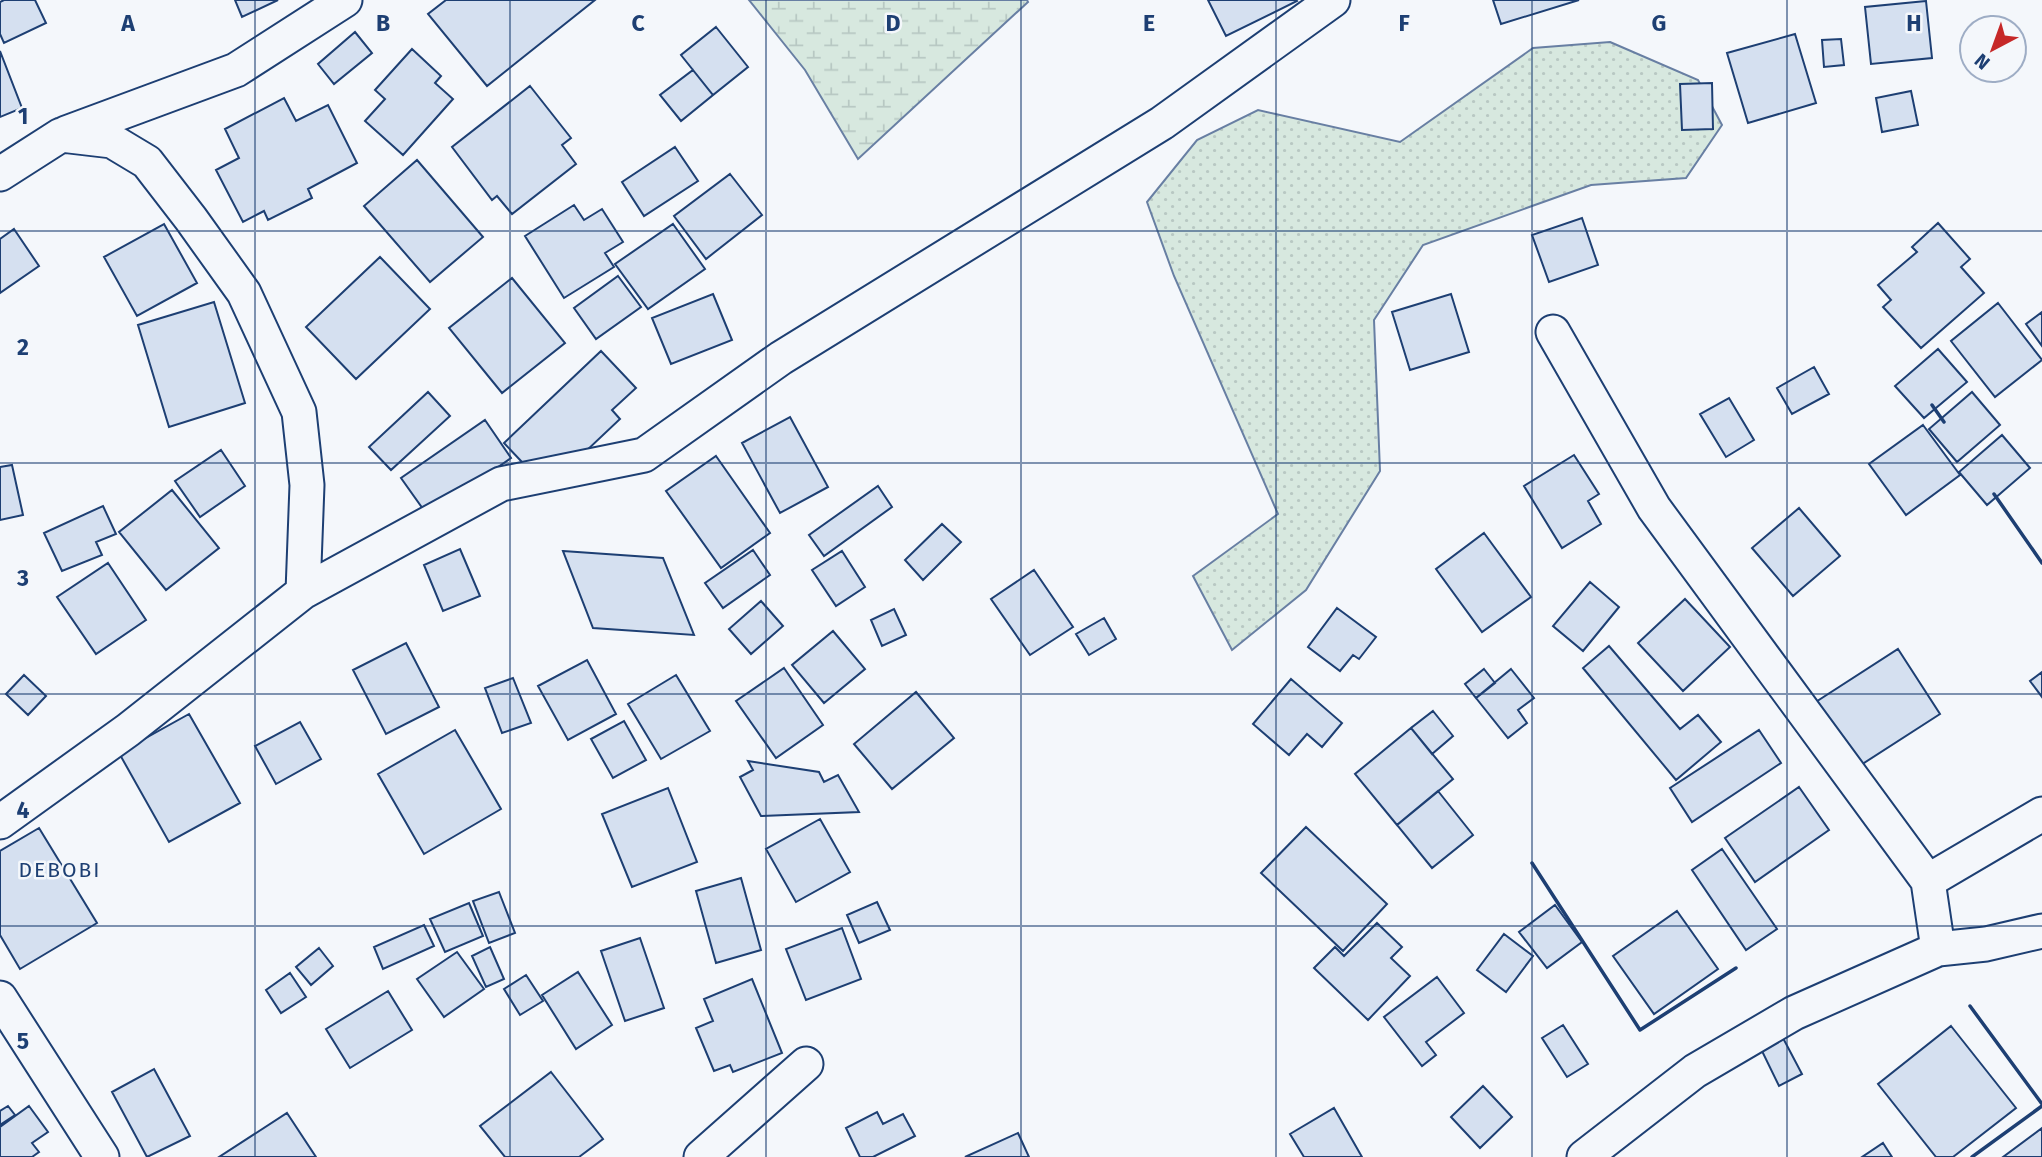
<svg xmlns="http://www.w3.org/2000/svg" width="2042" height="1157" viewBox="0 0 2042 1157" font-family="'Fira Sans',sans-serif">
  <defs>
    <pattern id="grass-dots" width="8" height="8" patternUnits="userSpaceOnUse" patternTransform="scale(1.75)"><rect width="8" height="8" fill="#d7e8df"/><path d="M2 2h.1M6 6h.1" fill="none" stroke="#b8c8c3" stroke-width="1.8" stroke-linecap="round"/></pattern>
    <pattern id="wetland-marsh" width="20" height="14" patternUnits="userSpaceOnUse" patternTransform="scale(1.75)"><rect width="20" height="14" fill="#d7e8df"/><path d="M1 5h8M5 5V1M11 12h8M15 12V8" fill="none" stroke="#b8c8c3"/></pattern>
  </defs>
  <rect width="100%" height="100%" fill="#f4f7fb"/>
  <path fill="url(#grass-dots)" stroke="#687fa3" stroke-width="2" d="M1610,42L1698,80L1722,125L1686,178L1591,185L1423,245L1374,320L1380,471L1306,590L1232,650L1193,576L1278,514L1174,276L1147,202L1197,140L1258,110L1400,142L1533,48Z"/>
  <path fill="url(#wetland-marsh)" stroke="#687fa3" stroke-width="2" d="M749,0H1027L1028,2L858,159L805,70Z"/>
  <path fill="#d5e0f0" stroke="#1d3f73" stroke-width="2" d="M4,0H35L46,23L4,43L0,34V2Z
    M235,0H278L242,17Z
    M446,0H595L487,86L428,14Z
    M1208,0H1296L1297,1L1226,36Z
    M1493,0H1579L1501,24Z
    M1926,1L1932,58L1871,64L1865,7Z
    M716,27L748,67L713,95L681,55Z
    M355,32L372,53L334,84L318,64Z
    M1795,34L1816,103L1748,123L1727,53Z
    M1841,39L1844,65L1824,67L1822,40Z
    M412,49L441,76L435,83L453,99L403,155L365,121L385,99L375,90Z
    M0,51L22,108L0,117Z
    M693,70L713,95L681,121L660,95Z
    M1712,83L1713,129L1682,130L1680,84Z
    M530,86L571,138L562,145L576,164L512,214L497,196L492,200L452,147Z
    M1911,91L1918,125L1882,132L1876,98Z
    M284,98L296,121L328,105L357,163L308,189L312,198L268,220L264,211L243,222L216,170L239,158L225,129Z
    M675,147L698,181L644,216L622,182Z
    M417,160L483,237L430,282L364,206Z
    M730,174L762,215L706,259L674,216Z
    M574,205L584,220L602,209L623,242L605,253L614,267L564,298L525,236Z
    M1582,218L1598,265L1549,282L1532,235Z
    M1938,223L1970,259L1961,267L1984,293L1921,348L1883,307L1891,300L1878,285L1917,252L1912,247Z
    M164,224L197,283L137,316L104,257Z
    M673,224L705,269L648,309L615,264Z
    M14,229L39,266L0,293V239Z
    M380,257L430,309L356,379L306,327Z
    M618,276L641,307L596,339L574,308Z
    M512,278L565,343L502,393L449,328Z
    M713,294L732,340L671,364L652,318Z
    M1451,294L1469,352L1410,370L1392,312Z
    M214,302L245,403L169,427L138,325Z
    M1998,303L2042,360L1995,397L1951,341Z
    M2042,312V346L2026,324Z
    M1938,349L1967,382L1924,418L1895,386Z
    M601,351L636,388L612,410L620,419L565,471L539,480L504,443Z
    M1814,367L1829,394L1792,414L1777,388Z
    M428,392L450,416L391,470L369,447Z
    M1972,392L2000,425L1957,462L1929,429Z
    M1729,398L1754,440L1726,457L1700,414Z
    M790,417L828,487L780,513L742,443Z
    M485,420L511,458L428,516L401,478Z
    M1923,425L1960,475L1906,515L1869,464Z
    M2002,435L2030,468L1987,505L1959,472Z
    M221,450L245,486L200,517L175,481Z
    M1574,455L1599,494L1588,501L1601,524L1562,548L1524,486Z
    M716,456L770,533L721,568L666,491Z
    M12,465L23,515L0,520V467Z
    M878,486L892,507L824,556L809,535Z
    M172,490L219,548L166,590L119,532Z
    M103,506L116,534L96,542L102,555L62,571L44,533Z
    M1799,508L1840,556L1793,596L1752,548Z
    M942,524L961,542L923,580L905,560Z
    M1484,533L1531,597L1482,632L1436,569Z
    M460,549L480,596L443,611L424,565Z
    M753,550L770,575L723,608L705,583Z
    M563,551L663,558L694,635L593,628Z
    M842,551L865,587L836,606L812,570Z
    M108,563L146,620L96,654L57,597Z
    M1034,570L1073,627L1030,655L991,599Z
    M1590,582L1619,607L1583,651L1553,626Z
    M1685,599L1730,647L1683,691L1638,643Z
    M761,601L783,626L751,654L729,629Z
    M1337,608L1376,637L1359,659L1353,655L1340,671L1308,647Z
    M894,609L906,635L882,646L871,620Z
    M1104,618L1116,639L1089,655L1076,634Z
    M833,631L865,669L824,703L792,665Z
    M406,643L439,707L386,734L353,670Z
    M1609,646L1680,729L1698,715L1721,742L1676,780L1583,668Z
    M1898,649L1940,714L1850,772L1808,707Z
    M587,660L616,714L568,740L538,686Z
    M784,668L823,725L776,758L736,701Z
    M1484,669L1495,683L1476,698L1465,684Z
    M1511,669L1534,698L1518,710L1527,723L1508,738L1476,698Z
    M2042,672V697L2030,681Z
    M24,675L46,696L28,715L6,694Z
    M676,675L710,731L661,759L628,704Z
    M513,678L531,723L502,733L485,688Z
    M1291,679L1342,723L1322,747L1307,734L1289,755L1253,724Z
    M916,692L954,738L892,789L854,744Z
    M1433,711L1453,736L1432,754L1411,728Z
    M189,714L240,803L169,842L119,753Z
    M624,721L646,760L613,778L591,739Z
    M300,722L321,759L276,784L255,746Z
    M1411,728L1453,779L1397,825L1355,774Z
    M455,730L501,809L424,854L378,774Z
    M1759,730L1781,763L1692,822L1670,788Z
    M748,761L819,772L824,782L838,775L859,812L761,816L740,777L753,770Z
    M1799,787L1829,830L1755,882L1725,838Z
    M668,788L697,862L632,887L602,814Z
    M1438,791L1473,835L1432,868L1397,825Z
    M820,819L850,872L796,902L766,849Z
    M1306,827L1387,904L1343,951L1261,873Z
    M39,828L97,923L20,969L0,935V851Z
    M1722,849L1777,929L1746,950L1692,870Z
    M741,878L761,950L716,963L696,891Z
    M499,892L515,933L489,943L473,901Z
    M877,902L890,930L859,943L847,915Z
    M469,903L483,936L445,952L430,919Z
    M1555,905L1582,942L1547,968L1519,932Z
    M1677,911L1718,969L1654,1014L1613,956Z
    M1377,923L1402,947L1391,958L1410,976L1368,1020L1314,968L1335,947L1344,956Z
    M424,925L434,946L383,969L374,947Z
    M842,928L861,979L806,1000L786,949Z
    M1504,934L1533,956L1506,992L1477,970Z
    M640,938L664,1008L625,1021L601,951Z
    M490,947L504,979L486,987L472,956Z
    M319,948L333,966L311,985L296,967Z
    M457,952L484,989L444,1017L417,979Z
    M578,972L612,1025L576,1049L542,995Z
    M290,973L306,997L281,1013L266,990Z
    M526,975L543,1001L520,1015L504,989Z
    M1437,977L1464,1013L1426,1042L1436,1055L1422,1066L1384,1017Z
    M752,979L782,1053L733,1072L730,1065L714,1071L696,1028L713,1021L704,999Z
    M388,991L412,1030L350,1068L326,1029Z
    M1563,1025L1588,1064L1567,1077L1542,1038Z
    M1951,1026L2016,1108L1953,1157H1936L1878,1084Z
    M1783,1038L1802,1074L1779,1086L1761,1049Z
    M154,1069L190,1136L147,1157L112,1092Z
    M551,1072L603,1139L579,1157H505L480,1126Z
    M1483,1086L1512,1117L1480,1148L1451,1117Z
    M8,1106L15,1115L0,1125V1111Z
    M29,1106L48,1132L32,1143L39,1152L32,1157H0V1127Z
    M1334,1108L1362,1157H1304L1290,1134Z
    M877,1112L883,1124L903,1114L915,1136L873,1157H860L846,1128Z
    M287,1113L316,1157H219Z
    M2042,1128V1157H2003Z
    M1018,1133L1029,1157H965Z
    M1883,1143L1892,1157H1862Z"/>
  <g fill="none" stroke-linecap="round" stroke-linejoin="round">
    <defs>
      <path id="street" d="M66,133L236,70L345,0
        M0,174L61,135L112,141L147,162L191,219L244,293L299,412L307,485L303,592
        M1553,332L1654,508L1928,881L1938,949
        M0,822L128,730L303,592L501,484L644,455L781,358L1162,123L1333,0
        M1928,881L2042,814
        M0,998L102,1157
        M701,1157L806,1064
        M1584,1157L1695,1071L1794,1013L1938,949L1986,944L2042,931"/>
    </defs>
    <use href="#street" stroke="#1d3f73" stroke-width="37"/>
    <use href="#street" stroke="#f4f7fb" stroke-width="33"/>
    <path stroke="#1d3f73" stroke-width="3.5" d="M1932,405L1944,422
      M1994,494L2042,563
      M1532,863L1640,1030L1736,968
      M1970,1006L2042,1104
      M1972,1157L2042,1106"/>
  </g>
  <path fill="none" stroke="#1d3f73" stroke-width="2" stroke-opacity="0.55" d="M255,0V1157M510,0V1157M766,0V1157M1021,0V1157M1276,0V1157M1532,0V1157M1787,0V1157M0,231H2042M0,463H2042M0,694H2042M0,926H2042"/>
  <g text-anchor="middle" stroke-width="5" stroke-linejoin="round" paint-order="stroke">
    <g font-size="21" letter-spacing="2" fill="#1d3f73" stroke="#f4f7fb">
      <text x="60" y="877">DEBOBI</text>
    </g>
  </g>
  <g font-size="23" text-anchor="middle" font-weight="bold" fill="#1d3f73" stroke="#f4f7fb" stroke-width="5" stroke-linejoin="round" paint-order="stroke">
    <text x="128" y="31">A</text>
    <text x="383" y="31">B</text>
    <text x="638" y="31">C</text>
    <text x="893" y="31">D</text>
    <text x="1149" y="31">E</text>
    <text x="1404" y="31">F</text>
    <text x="1659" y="31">G</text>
    <text x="1914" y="31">H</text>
    <text x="23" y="124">1</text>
    <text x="23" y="355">2</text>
    <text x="23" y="586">3</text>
    <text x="23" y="818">4</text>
    <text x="23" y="1049">5</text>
  </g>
  <g transform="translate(1993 49) rotate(221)"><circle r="33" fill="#f4f7fb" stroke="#9eadc5" stroke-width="2"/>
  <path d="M0-5L12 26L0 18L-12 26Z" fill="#c62828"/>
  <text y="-10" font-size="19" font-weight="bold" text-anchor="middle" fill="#1d3f73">N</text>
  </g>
</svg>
